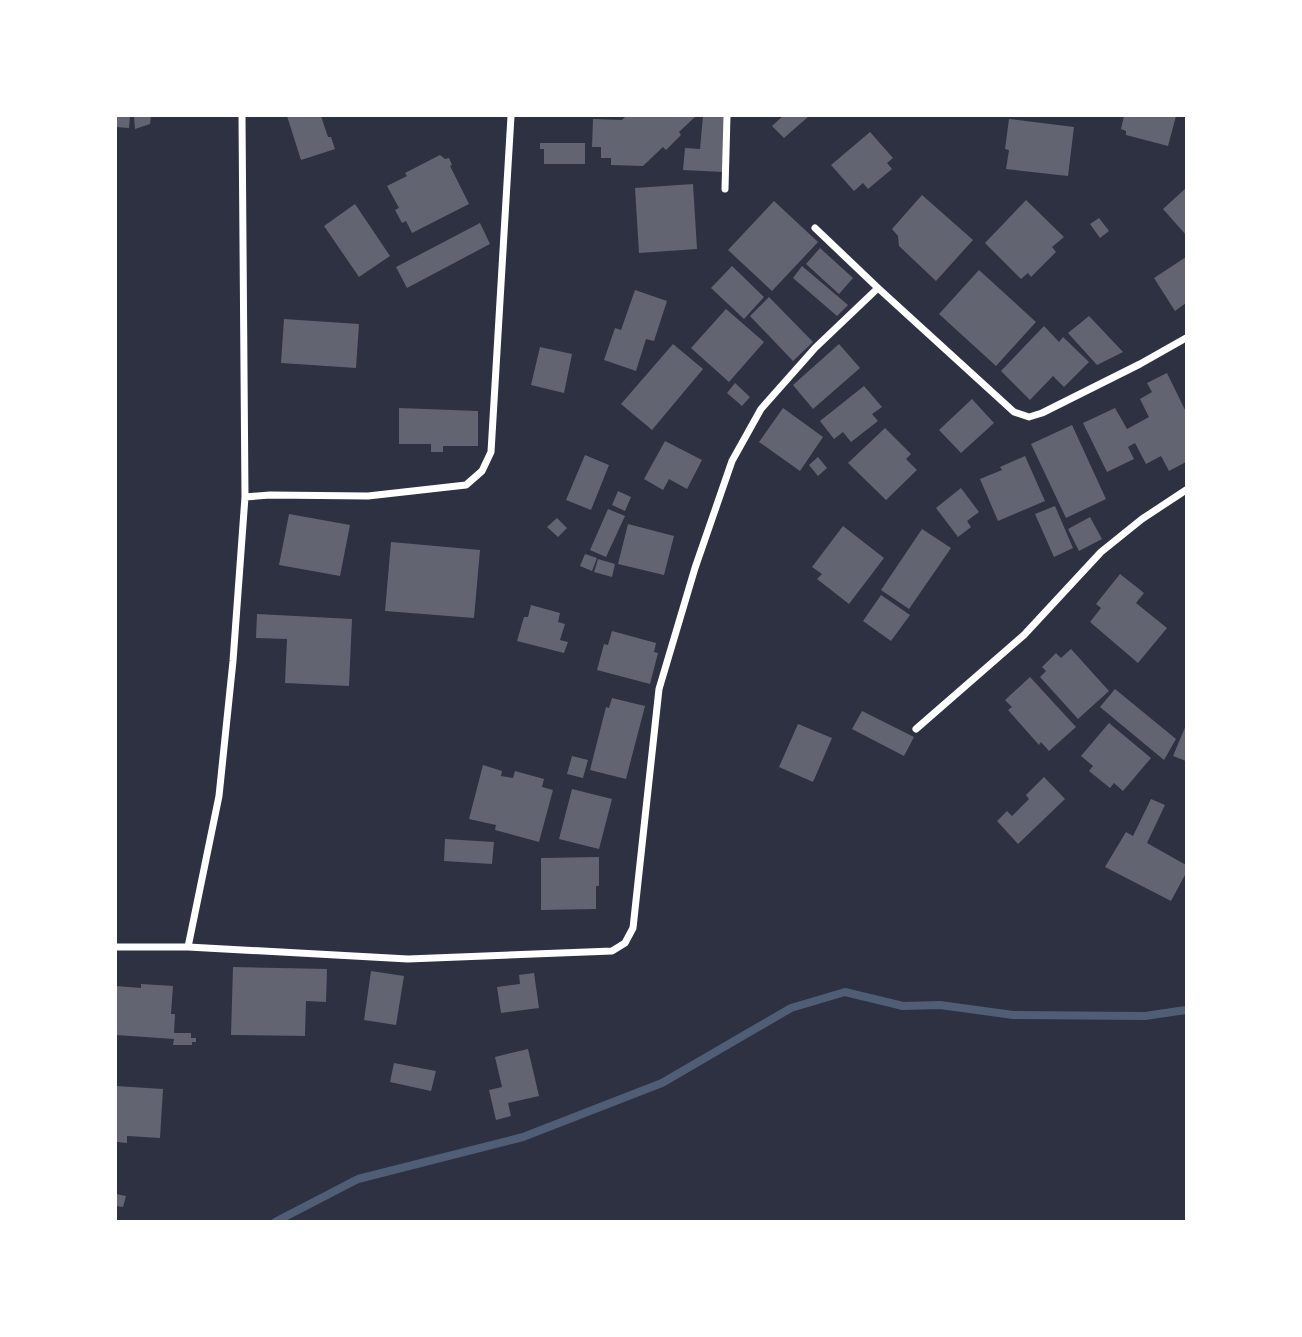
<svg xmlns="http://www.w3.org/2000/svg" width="1302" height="1337" viewBox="0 0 1302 1337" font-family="'Noto Sans',sans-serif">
  <rect width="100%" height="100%" fill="#2d3142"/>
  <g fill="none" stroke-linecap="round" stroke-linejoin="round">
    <path stroke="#4f5d75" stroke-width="8" d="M275,1222L358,1179L523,1137L662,1083L791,1008L845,992L903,1006L940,1005L1013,1015L1145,1016L1186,1010"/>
  </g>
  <path fill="#626471" d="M116,116H130L129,128L116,127Z
    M134,116H151L150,124L135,129Z
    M287,116H321L328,137H331L335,149L301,160Z
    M626,116H696L679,132L681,135L666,150L663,147L643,166L611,165V158H601V147H592L593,119L622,120Z
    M703,116H725L723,172L683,170L685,148L700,149Z
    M783,116H809L784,138L772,126Z
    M1124,116H1176L1168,146L1126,135V131L1121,129Z
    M1009,119L1074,127L1068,176L1006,169L1009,150L1005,149Z
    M870,132L893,158L887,163L892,169L868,189L863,183L854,191L831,165Z
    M540,143H585V164H544V149H540Z
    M440,155L445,159L449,158L452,165L450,166L469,204L412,233L406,221L402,223L395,210L399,208L387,186L407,176L405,173Z
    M693,184L697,249L639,253L635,188Z
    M1186,188V235L1163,209Z
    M922,195L973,240L936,281L899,246L898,236L892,229Z
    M1026,200L1064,237L1052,247L1056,252L1031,277L1028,273L1021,279L985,243Z
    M774,201L818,242L772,291L728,250Z
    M355,204L390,256L359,277L324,226Z
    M1099,218L1109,231L1100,238L1090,224Z
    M480,223L490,244L407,288L396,267Z
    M820,248L853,278L839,294L806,264Z
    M1186,257V303L1175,311L1154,278Z
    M732,266L764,297L744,319L711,288Z
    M802,266L848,305L837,316L793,278Z
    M979,270L1036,322L996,366L939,314Z
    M635,290L667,301L654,341L646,339L636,371L604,360L615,328L621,330Z
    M769,297L813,342L793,361L750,316Z
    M726,309L764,342L729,382L691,348Z
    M1089,316L1123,352L1097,365L1068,333Z
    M284,319L359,324L356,368L281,363Z
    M1044,326L1059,342L1063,337L1089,362L1064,387L1053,376L1030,400L1001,371Z
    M673,344L703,369L652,430L621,404Z
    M839,344L860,368L813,409L793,385Z
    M540,347L572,354L564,393L531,385Z
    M1167,373L1186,412V462L1169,471L1161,456L1146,464L1135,443L1128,447L1134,459L1107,472L1083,423L1115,408L1127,429L1149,417L1140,399L1152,392L1147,383Z
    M735,383L750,397L742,406L727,393Z
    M864,386L882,407L872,414L878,421L851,442L843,432L834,439L820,421Z
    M972,399L994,423L961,453L939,430Z
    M399,408L478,411V446H443V452H431V444H399Z
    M783,408L823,437L800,471L759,442Z
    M1072,425L1106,499L1066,518L1031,444Z
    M885,428L911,454L906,459L917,470L886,500L848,463Z
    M665,441L702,460L687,489L669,479L663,490L644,479Z
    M585,455L609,465L591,510L566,500Z
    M1025,456L1045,501L998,521L980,479L1002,470L1000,467Z
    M818,457L827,468L818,476L809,465Z
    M961,488L979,512L967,521L971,527L958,537L936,508Z
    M618,491L631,497L625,511L612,505Z
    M1055,506L1073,548L1054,557L1035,514Z
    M608,509L625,516L606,557L590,550Z
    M289,514L350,525L340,576L279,565Z
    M1090,517L1102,539L1079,551L1068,529Z
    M557,518L567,528L558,537L547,527Z
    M628,524L674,536L664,575L618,564Z
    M843,526L884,558L849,604L817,579L822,574L812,567Z
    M922,529L951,548L909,609L881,590Z
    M391,542L480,550L474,618L385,611Z
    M585,554L597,558L592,571L580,566Z
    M598,559L615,564L612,577L594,572Z
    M1120,574L1144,593L1136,603L1167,628L1138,663L1090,622L1101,608L1096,604Z
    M881,595L910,615L891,641L863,621Z
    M531,605L560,613L558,622L565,624L560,640L568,642L564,653L517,641L524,617H528Z
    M257,614L352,619L349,686L285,683L287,639L256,638Z
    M612,631L656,643L654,652L658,653L650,684L597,670L604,644L608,645Z
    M1071,649L1109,691L1078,719L1040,677L1046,671L1042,667L1056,653L1061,658Z
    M1030,677L1076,727L1049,751L1041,742L1039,745L1008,710L1012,707L1005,700Z
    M1115,689L1176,739L1164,760L1100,707Z
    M612,698L645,706L626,779L590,770L606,707L609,708Z
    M862,711L914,737L904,756L852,729Z
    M1109,723L1151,758L1123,791L1114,783L1110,788L1089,771L1093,766L1081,756Z
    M798,724L832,738L813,782L779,767Z
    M1186,725V761L1173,756Z
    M572,756L588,760L583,778L567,774Z
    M483,765L502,771L501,776L513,778L515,771L544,779L542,787L553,790L539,842L495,830L496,825L469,819Z
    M1044,777L1065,799L1018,844L997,821L1007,811L1012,816L1029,799L1026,795Z
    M572,789L612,799L599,849L559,839Z
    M1151,799L1165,805L1147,843L1186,865V873L1171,901L1105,867L1126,832L1133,836Z
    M445,839L494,842L492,864L444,861Z
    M599,857V886H596V909L541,910V858Z
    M233,967L327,969L326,1002L306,1001L305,1036L231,1035Z
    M371,971L404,976L396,1025L364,1020Z
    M534,973L539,1008L501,1013L497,987L520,984L519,975Z
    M141,984L173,986L171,1014H175L174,1033H191V1038H196V1042H192V1045H173L174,1039L116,1035V986L141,988Z
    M528,1049L539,1096L508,1103L511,1116L496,1120L489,1090L502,1087L495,1057Z
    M394,1063L436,1071L431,1091L390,1082Z
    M116,1086L163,1089L160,1138L127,1136V1143L117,1142Z
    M116,1194L126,1196L123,1207L116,1206Z"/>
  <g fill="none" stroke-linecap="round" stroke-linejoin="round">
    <path stroke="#fff" stroke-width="7" d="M725,189L727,116
      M815,228L878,288
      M245,497L270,495L368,496L466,485L482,471L491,452L511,116
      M916,729L1024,635L1101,552L1142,519L1186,490
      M116,947H188L219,796L233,661L245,497L242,116
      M188,947L408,959L612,951L625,943L633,928L659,689L695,568L732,461L761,409L815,348L878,288L1014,412L1029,417L1042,413L1140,364L1186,338"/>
  </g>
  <rect width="1302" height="1337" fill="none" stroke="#ffffff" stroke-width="234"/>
</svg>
